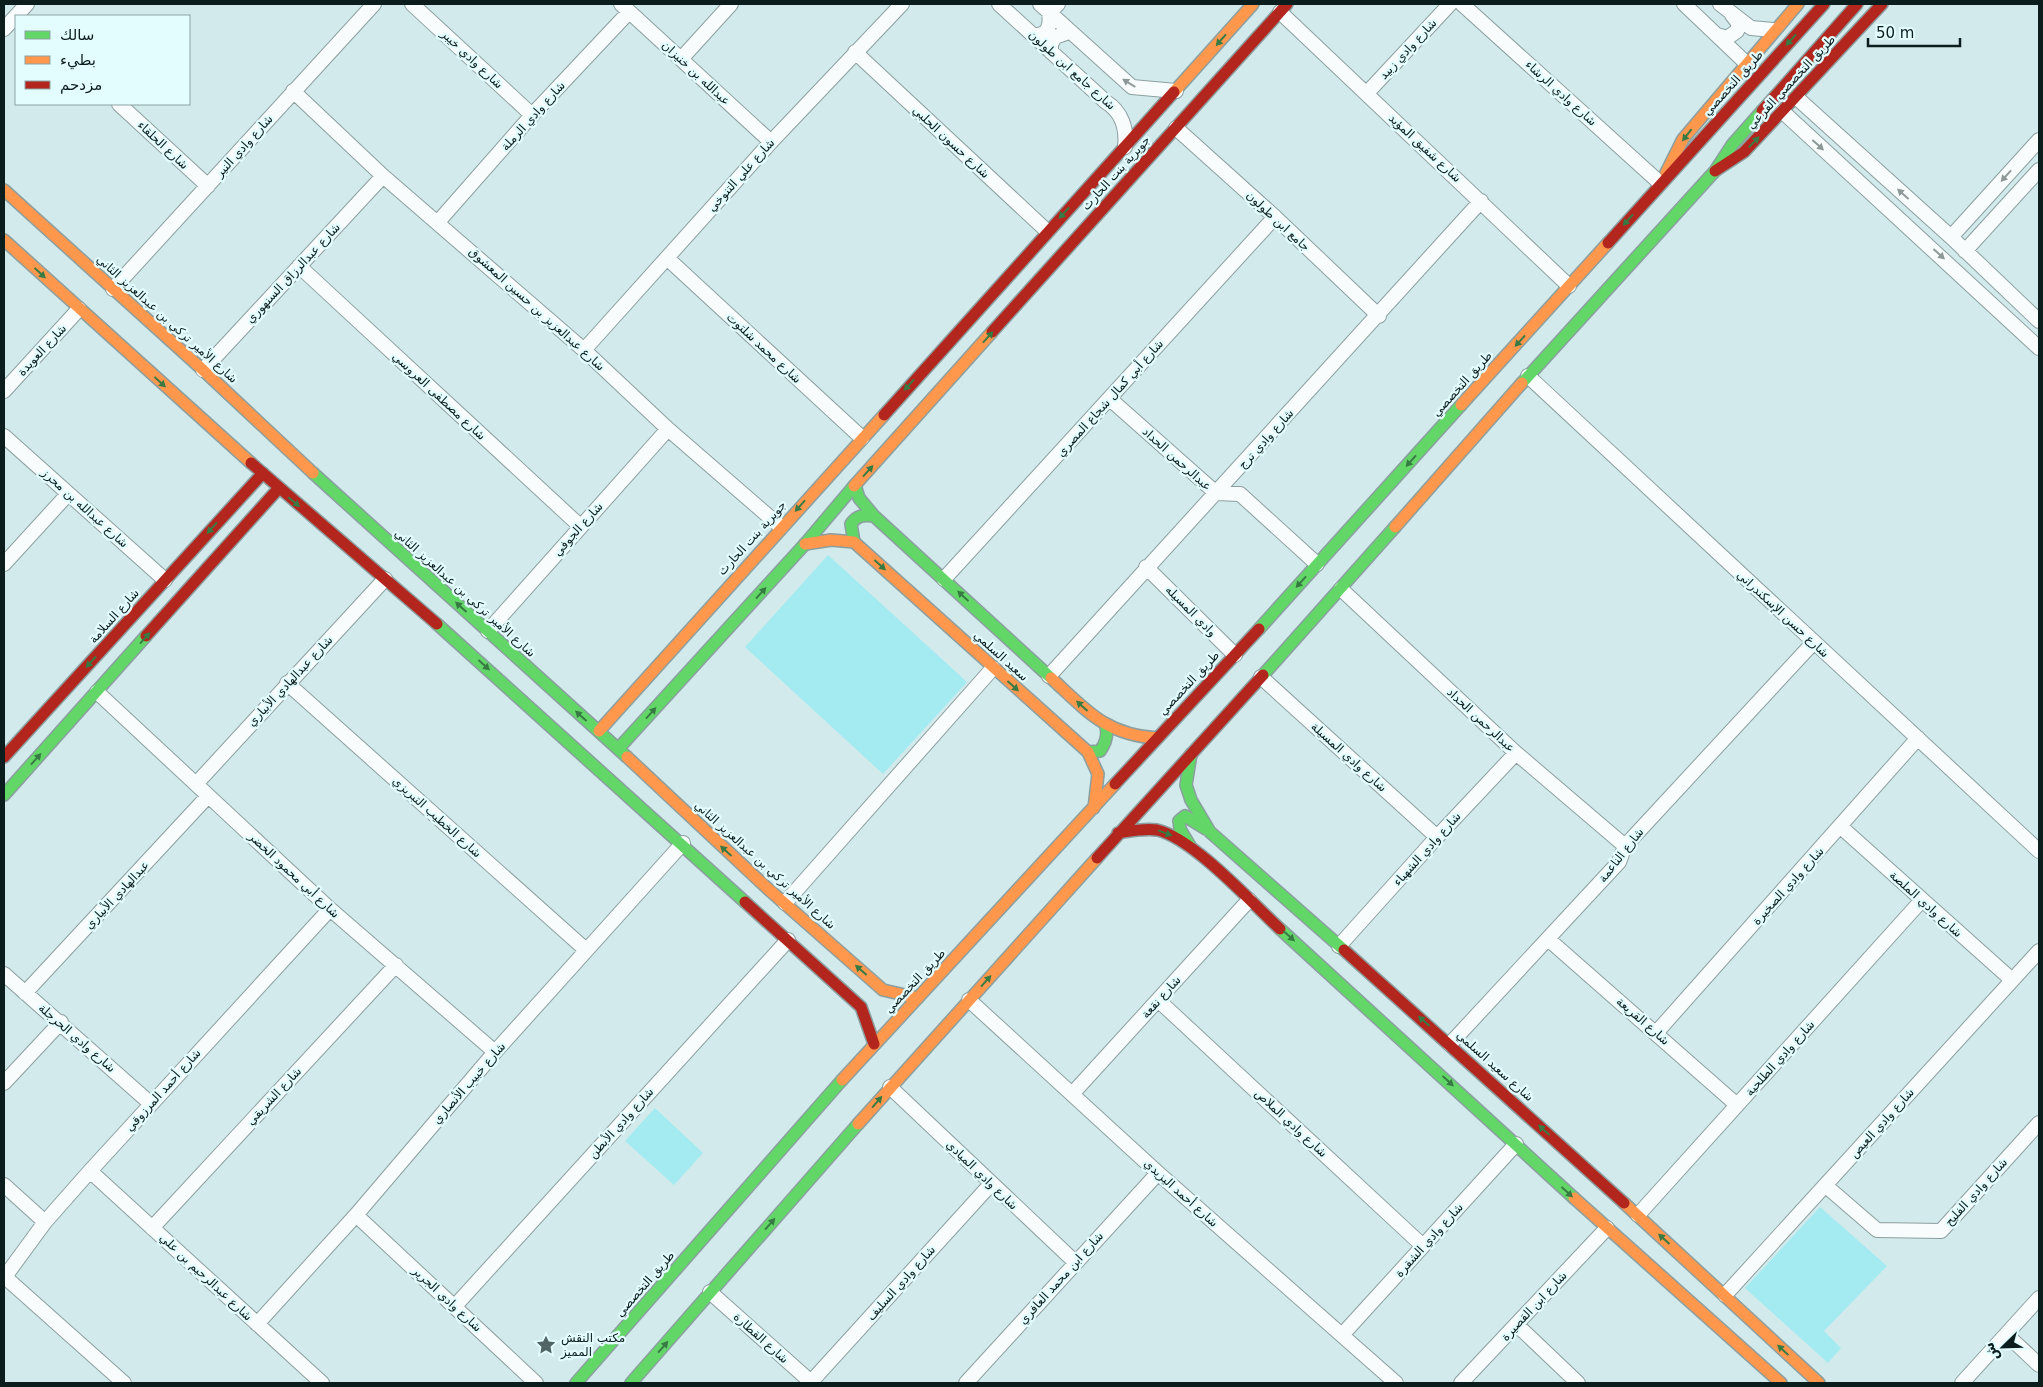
<svg xmlns="http://www.w3.org/2000/svg" width="2043" height="1387" viewBox="0 0 2043 1387" font-family="'DejaVu Sans',Vazirmatn,sans-serif">
  <rect width="100%" height="100%" fill="#d2eaec"/>
  <path fill="#a3ebf0" d="M828,555L967,682L883,774L745,647Z
    M655,1108L703,1153L674,1185L625,1141Z
    M1820,1207L1887,1266L1824,1331L1841,1348L1828,1363L1745,1288Z"/>
  <g fill="none" stroke-linecap="round" stroke-linejoin="round">
    <defs>
      <path id="street" d="M412,4L532,115
        M621,4L771,142
        M999,4L1106,102C1122,112 1127,129 1125,147
        M1040,4L1132,87L1176,91
        M1462,4L1660,183
        M1684,4L1746,63
        M1720,4L1751,28L1773,30
        M1280,12L1569,286
        M4,29L27,4
        M1033,35C1048,36 1051,26 1049,13L1058,4
        M1717,35L1727,38L1737,31L1739,24L1732,15
        M855,52L1047,231
        M1051,52V44L1055,37L1069,32
        M681,59L731,4
        M293,91L383,176L584,350L668,429L781,527
        M1367,93L1450,4
        M1797,98L1951,237L2039,321
        M119,104L208,186
        M1783,112L2039,348
        M1176,128L1275,217L1379,316
        M438,222L532,115L629,12
        M1951,237L2039,140
        M1965,251L2039,170
        M667,258L862,438
        M299,266L580,526
        M113,289L374,4
        M584,350L771,142L902,4
        M203,370L383,176
        M1528,376L2039,851
        M4,391L79,309
        M1110,399L1216,493L1240,494L1317,564
        M4,436L165,580
        M4,564L68,494
        M1146,567L1235,655
        M944,579L1275,217
        M1341,589L1516,753L1625,846
        M488,631L668,429
        M1049,676L1481,201
        M1261,677L1437,837
        M287,683L586,950
        M97,692L330,909L495,1052
        M196,784L385,579
        M1841,827L2012,980
        M785,903L993,668
        M1548,939L1737,1105
        M1339,946L1437,837L1516,753
        M4,974L150,1103
        M25,993L208,796
        M969,1000L1158,1173L1396,1383
        M1158,1000L1423,1246
        M1656,1033L1918,738
        M1450,1044L1619,862L1625,846L1813,643
        M4,1083L61,1022
        M890,1087L1075,1262
        M1073,1093L1249,900
        M90,1171L322,1383
        M4,1185L45,1222
        M1826,1186L1877,1230L1941,1231L2039,1123
        M356,1215L536,1383
        M1638,1215L1922,900
        M152,1228L396,965
        M5,1277L124,1383
        M4,1278L45,1222L90,1171L330,909
        M710,1292L812,1383
        M1725,1295L2039,951
        M455,1306L788,940
        M257,1324L356,1215L495,1052L683,843
        M1517,1325L1578,1383
        M1342,1335L1516,1144
        M2007,1335L2039,1365
        M811,1382L991,1184
        M966,1383L1158,1173
        M1461,1383L1607,1228
        M1962,1383L2039,1298"/>
      <path id="fast" d="M1522,383L1715,171L1732,145L1762,111
        M313,473L627,757
        M855,485L859,498L874,516L1051,678
        M854,542L851,524C857,515 863,515 874,516
        M437,624L745,902
        M1259,629L1461,405
        M1263,675L1395,527
        M618,749L805,544L854,486
        M1088,752L1100,751C1106,743 1108,736 1106,726
        M1191,754L1186,785L1191,800L1210,832L1344,950
        M4,795L146,636
        M1190,846L1180,829L1179,821L1185,816L1206,829
        M1280,929L1574,1198
        M576,1383L842,1080
        M631,1383L858,1124"/>
      <path id="slow" d="M1174,92L1253,4
        M1666,173L1683,139L1798,4
        M4,190L203,370L313,473
        M4,240L251,463
        M1461,405L1608,243
        M854,486L992,332
        M1395,527L1522,383
        M805,544L831,540L854,542L1088,752L1098,774L1094,808
        M1051,678C1087,711 1106,735 1157,738
        M599,731L884,415
        M627,757L767,888L883,990L918,998
        M842,1080L1115,784
        M858,1124L1097,858
        M1574,1198L1781,1383
        M1624,1203L1819,1383"/>
      <path id="jam" d="M1762,111L1857,4
        M1715,171L1744,152L1882,4
        M1608,243L1824,4
        M992,332L1287,4
        M884,415L1174,92
        M251,463L437,624
        M146,636L279,488
        M4,757L263,473
        M1115,784L1259,629
        M1118,833C1131,831 1144,828 1157,830C1193,838 1251,902 1280,929
        M1097,858L1263,675
        M745,902L861,1007L874,1044
        M1344,950L1624,1203"/>
    </defs>
    <use href="#street" stroke="#8c9fa0" stroke-width="16"/>
    <use href="#fast" stroke="#8c9fa0" stroke-width="14"/>
    <use href="#slow" stroke="#8c9fa0" stroke-width="14"/>
    <use href="#jam" stroke="#8c9fa0" stroke-width="14"/>
    <use href="#street" stroke="#f8fcfc" stroke-width="14"/>
    <use href="#fast" stroke="#63d668" stroke-width="11"/>
    <use href="#slow" stroke="#ff974d" stroke-width="11"/>
    <use href="#jam" stroke="#b3261e" stroke-width="11"/>
  </g>
  <defs><path id="oneway-solid" d="M-6-.8H1V-3.2L6.5 0L1 3.2V.8H-6Z" transform="scale(1.25)"/></defs>
  <g fill="#387a43">
    <use href="#oneway-solid" transform="translate(1221 40) rotate(131)"/>
    <use href="#oneway-solid" transform="translate(1791 40) rotate(132)"/>
    <use href="#oneway-solid" transform="translate(1687 135) rotate(128)"/>
    <use href="#oneway-solid" transform="translate(1754 142) rotate(-46)"/>
    <use href="#oneway-solid" transform="translate(1064 213) rotate(133)"/>
    <use href="#oneway-solid" transform="translate(1628 220) rotate(132)"/>
    <use href="#oneway-solid" transform="translate(40 273) rotate(43)"/>
    <use href="#oneway-solid" transform="translate(988 337) rotate(-48)"/>
    <use href="#oneway-solid" transform="translate(1520 341) rotate(132)"/>
    <use href="#oneway-solid" transform="translate(160 382) rotate(42)"/>
    <use href="#oneway-solid" transform="translate(909 385) rotate(132)"/>
    <use href="#oneway-solid" transform="translate(1411 461) rotate(132)"/>
    <use href="#oneway-solid" transform="translate(868 471) rotate(-48)"/>
    <use href="#oneway-solid" transform="translate(294 502) rotate(40)"/>
    <use href="#oneway-solid" transform="translate(800 506) rotate(132)"/>
    <use href="#oneway-solid" transform="translate(212 528) rotate(132)"/>
    <use href="#oneway-solid" transform="translate(880 565) rotate(42)"/>
    <use href="#oneway-solid" transform="translate(1301 582) rotate(132)"/>
    <use href="#oneway-solid" transform="translate(761 593) rotate(-48)"/>
    <use href="#oneway-solid" transform="translate(963 596) rotate(-137)"/>
    <use href="#oneway-solid" transform="translate(461 607) rotate(-138)"/>
    <use href="#oneway-solid" transform="translate(145 638) rotate(-48)"/>
    <use href="#oneway-solid" transform="translate(91 662) rotate(132)"/>
    <use href="#oneway-solid" transform="translate(484 665) rotate(42)"/>
    <use href="#oneway-solid" transform="translate(1013 686) rotate(42)"/>
    <use href="#oneway-solid" transform="translate(1082 706) rotate(-138)"/>
    <use href="#oneway-solid" transform="translate(651 713) rotate(-48)"/>
    <use href="#oneway-solid" transform="translate(581 716) rotate(-138)"/>
    <use href="#oneway-solid" transform="translate(36 759) rotate(-48)"/>
    <use href="#oneway-solid" transform="translate(1165 833) rotate(20)"/>
    <use href="#oneway-solid" transform="translate(726 851) rotate(-138)"/>
    <use href="#oneway-solid" transform="translate(1289 936) rotate(42)"/>
    <use href="#oneway-solid" transform="translate(861 970) rotate(-139)"/>
    <use href="#oneway-solid" transform="translate(986 981) rotate(-48)"/>
    <use href="#oneway-solid" transform="translate(1424 1021) rotate(-139)"/>
    <use href="#oneway-solid" transform="translate(1448 1081) rotate(43)"/>
    <use href="#oneway-solid" transform="translate(877 1102) rotate(-49)"/>
    <use href="#oneway-solid" transform="translate(1544 1130) rotate(-138)"/>
    <use href="#oneway-solid" transform="translate(1567 1192) rotate(43)"/>
    <use href="#oneway-solid" transform="translate(770 1224) rotate(-49)"/>
    <use href="#oneway-solid" transform="translate(1664 1239) rotate(-138)"/>
    <use href="#oneway-solid" transform="translate(663 1347) rotate(-49)"/>
    <use href="#oneway-solid" transform="translate(1783 1350) rotate(-137)"/>
  </g>
  <g fill="#8e9898">
    <use href="#oneway-solid" transform="translate(1129 83) rotate(-148)"/>
    <use href="#oneway-solid" transform="translate(1818 145) rotate(42)"/>
    <use href="#oneway-solid" transform="translate(2006 176) rotate(132)"/>
    <use href="#oneway-solid" transform="translate(1903 194) rotate(-138)"/>
    <use href="#oneway-solid" transform="translate(1939 254) rotate(42)"/>
  </g>
  <defs>
    <symbol id="sight-bare" viewBox="-9 -9 18 18"><path d="M0-6L1.8-2.2L6-1.7L2.9 1.2L3.7 5.4L0 3.3L-3.7 5.4L-2.9 1.2L-6-1.7L-1.8-2.2Z" fill="#516566" stroke="#e3fcfe" stroke-width="2.5" paint-order="stroke"/></symbol>
  </defs>
  <g fill-rule="evenodd">
    <use href="#sight-bare" x="532" y="1331" width="28" height="28"/>
  </g>
  <g text-anchor="middle" stroke-width="4.5" stroke-linejoin="round" paint-order="stroke">
    <g font-size="12" fill="#0c1d1e" stroke="#e3fcfe">
      <text transform="translate(1408 49) rotate(-47)" y="4">شارع وادي زبيد</text>
      <text transform="translate(472 59) rotate(43)" y="4">شارع وادي خيبر</text>
      <text transform="translate(1072 70) rotate(42)" y="4">شارع جامع ابن طولون</text>
      <text transform="translate(696 73) rotate(43)" y="4">عبدالله بن خنيزان</text>
      <text transform="translate(1791 82) rotate(-47)" y="4">طريق التخصصي الفرعي</text>
      <text transform="translate(1733 83) rotate(-48)" y="4">طريق التخصصي</text>
      <text transform="translate(1561 93) rotate(42)" y="4">شارع وادي الرشاء</text>
      <text transform="translate(533 116) rotate(-48)" y="4">شارع وادي الرملة</text>
      <text transform="translate(951 142) rotate(43)" y="4">شارع حسون الحلبي</text>
      <text transform="translate(163 145) rotate(43)" y="4">شارع الحلقاء</text>
      <text transform="translate(244 146) rotate(-48)" y="4">شارع وادي النير</text>
      <text transform="translate(1425 148) rotate(43)" y="4">شارع شفيق المؤيد</text>
      <text transform="translate(1116 173) rotate(-48)" y="4">جويرية بنت الحارث</text>
      <text transform="translate(741 175) rotate(-48)" y="4">شارع علي التنوخي</text>
      <text transform="translate(1278 221) rotate(43)" y="4">جامع ابن طولون</text>
      <text transform="translate(293 273) rotate(-47)" y="4">شارع عبدالرزاق السنهوري</text>
      <text transform="translate(537 309) rotate(42)" y="4">شارع عبدالعزيز بن حسين المعشوق</text>
      <text transform="translate(167 319) rotate(42)" y="4">شارع الأمير تركي بن عبدالعزيز الثاني</text>
      <text transform="translate(764 348) rotate(43)" y="4">شارع محمد شلتوت</text>
      <text transform="translate(42 350) rotate(-47)" y="4">شارع العويدة</text>
      <text transform="translate(1462 384) rotate(-48)" y="4">طريق التخصصي</text>
      <text transform="translate(439 396) rotate(43)" y="4">شارع مصطفى العروسي</text>
      <text transform="translate(1110 398) rotate(-48)" y="4">شارع أبي كمال شجاع المصري</text>
      <text transform="translate(1266 439) rotate(-48)" y="4">شارع وادي ترج</text>
      <text transform="translate(1177 459) rotate(42)" y="4">عبدالرحمن الحداد</text>
      <text transform="translate(85 508) rotate(42)" y="4">شارع عبدالله بن محرز</text>
      <text transform="translate(578 529) rotate(-48)" y="4">شارع الجوفي</text>
      <text transform="translate(752 538) rotate(-48)" y="4">جويرية بنت الحارث</text>
      <text transform="translate(465 593) rotate(42)" y="4">شارع الأمير تركي بن عبدالعزيز الثاني</text>
      <text transform="translate(1191 611) rotate(45)" y="4">وادي المسيله</text>
      <text transform="translate(1783 614) rotate(43)" y="4">شارع حسن الإسكندراني</text>
      <text transform="translate(114 616) rotate(-48)" y="4">شارع السلامة</text>
      <text transform="translate(1001 656) rotate(42)" y="4">سعيد السلمي</text>
      <text transform="translate(290 681) rotate(-47)" y="4">شارع عبدالهادي الأبياري</text>
      <text transform="translate(1189 683) rotate(-47)" y="4">طريق التخصصي</text>
      <text transform="translate(1481 720) rotate(43)" y="4">عبدالرحمن الحداد</text>
      <text transform="translate(1349 757) rotate(42)" y="4">شارع وادي المسيلة</text>
      <text transform="translate(437 817) rotate(42)" y="4">شارع الخطيب التبريزي</text>
      <text transform="translate(1427 849) rotate(-48)" y="4">شارع وادي الشهباء</text>
      <text transform="translate(1621 855) rotate(-52)" y="4">شارع الناعمة</text>
      <text transform="translate(765 865) rotate(42)" y="4">شارع الأمير تركي بن عبدالعزيز الثاني</text>
      <text transform="translate(294 875) rotate(43)" y="4">شارع أبي محمود الخضر</text>
      <text transform="translate(1788 886) rotate(-48)" y="4">شارع وادي الصخيرة</text>
      <text transform="translate(117 895) rotate(-47)" y="4">عبدالهادي الأبياري</text>
      <text transform="translate(1926 904) rotate(42)" y="4">شارع وادي الملصة</text>
      <text transform="translate(915 981) rotate(-47)" y="4">طريق التخصصي</text>
      <text transform="translate(1161 997) rotate(-48)" y="4">شارع نقعة</text>
      <text transform="translate(1643 1021) rotate(41)" y="4">شارع القريعة</text>
      <text transform="translate(77 1038) rotate(41)" y="4">شارع وادي الحرجلة</text>
      <text transform="translate(1780 1058) rotate(-48)" y="4">شارع وادي الطلحية</text>
      <text transform="translate(1495 1066) rotate(42)" y="4">شارع سعيد السلمي</text>
      <text transform="translate(469 1083) rotate(-49)" y="4">شارع خبيب الأنصاري</text>
      <text transform="translate(163 1090) rotate(-48)" y="4">شارع أحمد المرزوقي</text>
      <text transform="translate(274 1096) rotate(-47)" y="4">شارع الشريقي</text>
      <text transform="translate(621 1123) rotate(-48)" y="4">شارع وادي الأبطن</text>
      <text transform="translate(1291 1123) rotate(43)" y="4">شارع وادي الملاص</text>
      <text transform="translate(1882 1123) rotate(-48)" y="4">شارع وادي العيص</text>
      <text transform="translate(982 1175) rotate(44)" y="4">شارع وادي الميادي</text>
      <text transform="translate(1976 1192) rotate(-48)" y="4">شارع وادي الفليح</text>
      <text transform="translate(1181 1193) rotate(42)" y="4">شارع أحمد اليزيدي</text>
      <text transform="translate(1429 1240) rotate(-48)" y="4">شارع وادي الشقرة</text>
      <text transform="translate(206 1277) rotate(43)" y="4">شارع عبدالرحيم بن علي</text>
      <text transform="translate(1061 1278) rotate(-48)" y="4">شارع ابن محمد العافري</text>
      <text transform="translate(901 1283) rotate(-48)" y="4">شارع وادي السليف</text>
      <text transform="translate(645 1284) rotate(-49)" y="4">طريق التخصصي</text>
      <text transform="translate(447 1299) rotate(43)" y="4">شارع وادي الجرير</text>
      <text transform="translate(1534 1306) rotate(-47)" y="4">شارع ابن القصيرة</text>
      <text transform="translate(761 1338) rotate(42)" y="4">شارع القطارة</text>
    </g>
    <g font-size="12" fill="#0c1d1e" stroke="#e3fcfe" text-anchor="start">
      <text x="561" y="1342">مكتب النقش<tspan x="561" dy="14">المميز</tspan></text>
    </g>
  </g>
  <rect width="2043" height="1387" fill="none" stroke="#0c1d1e" stroke-width="10"/>
  <rect x="15" y="15" width="175" height="90" fill="#e3fcfe" stroke="#8da3a4"/>
  <rect x="25" y="31" width="25" height="8" fill="#63d668" stroke="#8da3a4"/>
  <text x="60" y="40" font-size="15" fill="#0c1d1e">سالك</text>
  <rect x="25" y="56" width="25" height="8" fill="#ff974d" stroke="#8da3a4"/>
  <text x="60" y="65" font-size="15" fill="#0c1d1e">بطيء</text>
  <rect x="25" y="81" width="25" height="8" fill="#b3261e" stroke="#8da3a4"/>
  <text x="60" y="90" font-size="15" fill="#0c1d1e">مزدحم</text>
  <g transform="translate(2003 1347) rotate(247)" stroke="#e3fcfe" stroke-width="4" paint-order="stroke">
  <path d="M0-4L9 19L0 12L-9 19Z" fill="#0c1d1e"/>
  <text y="-8" font-size="14" font-weight="bold" text-anchor="middle" fill="#0c1d1e">ش</text>
  </g>
  <path d="M1868 38v8h92v-8" fill="none" stroke="#0c1d1e" stroke-width="2.5"/>
  <text x="1876" y="38" font-size="15" fill="#0c1d1e" stroke="#e3fcfe" stroke-width="4" paint-order="stroke">50 m</text>
</svg>
